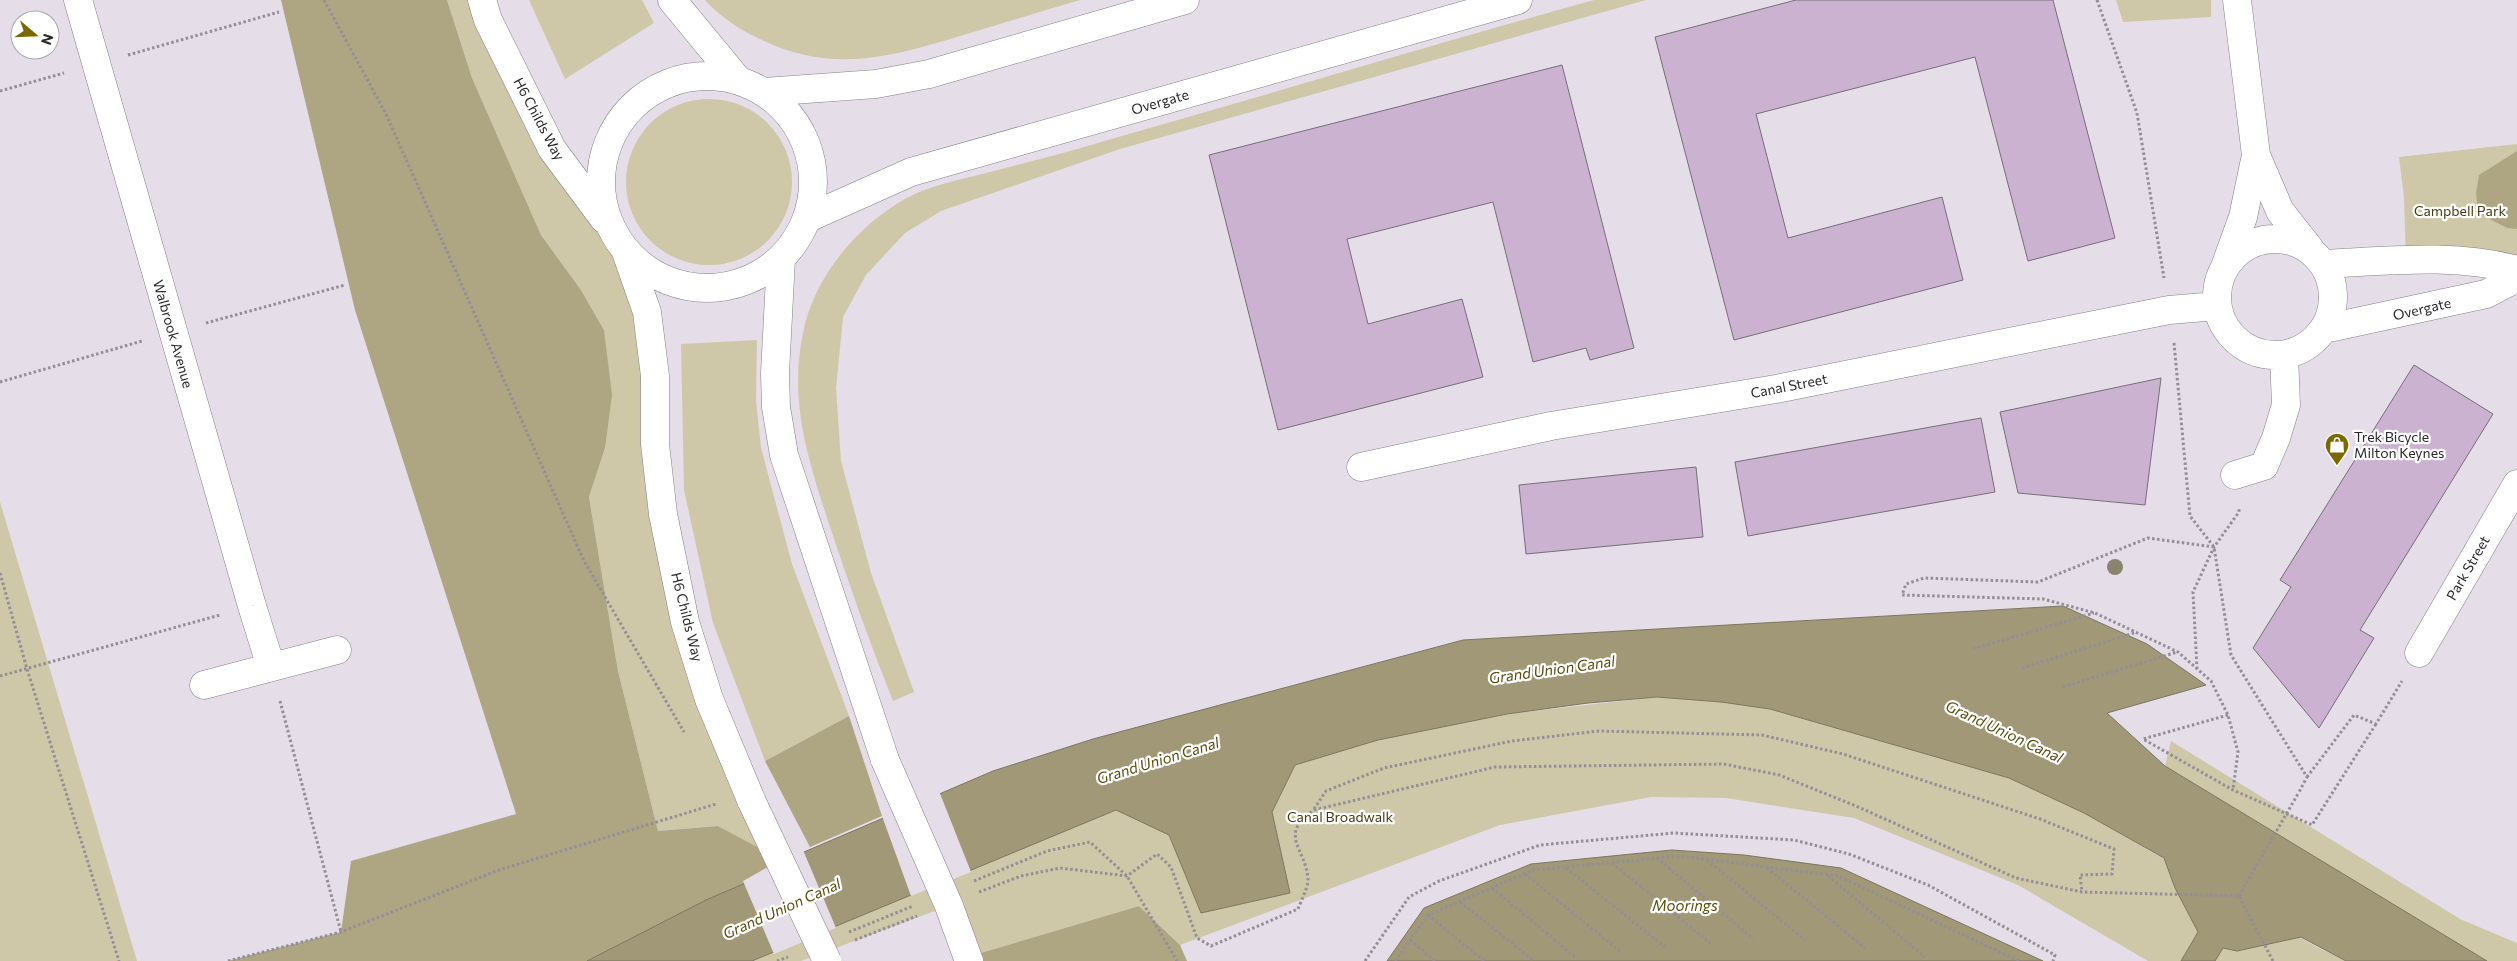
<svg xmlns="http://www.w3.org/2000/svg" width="2517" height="961" viewBox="0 0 2517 961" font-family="Commissioner,sans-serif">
  <rect width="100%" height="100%" fill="#e5dde7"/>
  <path fill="#cec8a9" d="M447,0H482L611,229L626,252L685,622L781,863L718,826L658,831L618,671L589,497L605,448L604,330L581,290L541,235L472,78Z
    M529,0H642L654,23L565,79Z
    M705,0H1080C1043,11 1007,22 970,33C897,55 837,75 764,41C742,31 721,18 705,0Z
    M1594,0H1646L1120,149L941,211L905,233L866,275L843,317L836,388L841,461L871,573L914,692L893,701C871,646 851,590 832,533C810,465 788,405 803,333C814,277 856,227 905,199C926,187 954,181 978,175C1021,164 1065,153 1108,140C1270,94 1432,45 1594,0Z
    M2116,0H2211V17L2123,22Z
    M626 182a83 83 0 1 1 166 0a83 83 0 1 1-166 0Z
    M2517,144V282L2406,260L2404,198L2399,157Z
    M757,340L756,400L761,448L792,564L849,716L765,761L713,623L684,490L681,344Z
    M0,502L137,961H0Z
    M1657,697L1721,702L1770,709L2009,778L2084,813L2317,947L2346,961H2148L2018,885L1854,818L1726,798L1651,797L1500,825L1180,945L1139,906L967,957L948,906L801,961H752L1116,810L1169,835L1201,913L1290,893L1272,812L1295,765L1378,740L1507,714Z
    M2171,741L2460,919L2517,943V961H2487L2165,766Z"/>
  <path fill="#aea683" d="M281,0H447L472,78L541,235L581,290L604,330L612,395L605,448L589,497L618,671L658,831L718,826L783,861L748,882L706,900L587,961H228L341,932L351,861L516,814L355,310Z
    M2517,151V229L2507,228L2478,213L2476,193L2479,175Z
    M849,716L882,816L810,847L765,761Z
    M1139,906L1180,945L1187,961H969L967,957Z"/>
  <path fill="#a09876" stroke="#7d7660" d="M2063,606L2147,644L2206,685L2107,713L2165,766L2487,961H2346L2301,937L2237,951L2223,948L2215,961H2181L2198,932L2175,888L2164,858L2084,813L2009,778L1770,709L1721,702L1657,697L1588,703L1507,714L1378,740L1295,765L1272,812L1290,893L1201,913L1169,835L1116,810L752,961H587L706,900L748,882L783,861L993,771L1093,739L1463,640Z
    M1672,850L1744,855L1841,868L2043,961H1387L1424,908L1531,864Z"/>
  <path fill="#e5dde7" d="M939,791L971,872L911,896L882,816Z
    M803,850L836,928L774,954L743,881L782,859Z"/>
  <path fill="#cab2d0" stroke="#766f78" d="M1796,0H2053L2115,238L2028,261L1975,57L1756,114L1788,238L1942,197L1963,280L1734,340L1655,37Z
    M1562,65L1634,348L1590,360L1586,348L1533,362L1493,202L1347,239L1368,324L1462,299L1483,377L1278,430L1209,155Z
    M2414,365L2493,414L2360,630L2374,638L2319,728L2253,648L2291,587L2280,580Z
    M2161,378L2145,505L2018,493L2000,412Z
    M1981,418L1995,492L1748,536L1735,462Z
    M1696,467L1703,537L1526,554L1519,485Z"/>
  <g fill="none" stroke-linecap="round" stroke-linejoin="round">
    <defs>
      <path id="minor" d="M78,0L252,606L271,667
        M482,0L488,20L552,149L604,219
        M672,0L737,79
        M2237,0L2256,155L2280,211L2310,249
        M601 182a106 106 0 1 1 212 0a106 106 0 1 1-212 0Z
        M764,92L876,84L929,74L1185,0
        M808,218L911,172L1518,0
        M2217 297a58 58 0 1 1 116 0a58 58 0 1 1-116 0Z
        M626,252L647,312L655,376V444L663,514L685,622L709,699L752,802
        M781,259L775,373L776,407L784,455L885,760
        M2226,264L2243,217L2256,155
        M2324,264C2388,261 2455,253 2517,270
        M2324,329L2486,294L2517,278
        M1361,467L1551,426L1776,389L2169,310L2217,306
        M2235,475L2264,466L2276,438L2286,405L2284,355
        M2419,653L2517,484
        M204,685L337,650"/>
    </defs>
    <use href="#minor" stroke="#867f88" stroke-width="29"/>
    <path stroke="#948e96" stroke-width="3" stroke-dasharray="2.5 2.5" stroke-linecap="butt" d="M324,0L386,114L584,561L684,732
      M2097,0L2137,113L2164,278
      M128,55L279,12
      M0,91L64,73
      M206,323L345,285
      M2174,343L2190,516L2214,547L2231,655L2307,777L2299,792
      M0,382L142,341
      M2214,547L2148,538L2038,582L1924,578L1906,584L1902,595L2043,599L2095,613L2178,652L2211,681L2228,715L2238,752L2233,790
      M0,573L27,669L119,961
      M1973,649L2094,613
      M2022,668L2137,632
      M2197,669L2193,592L2214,547L2239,512V508
      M0,676L220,615
      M2063,687L2177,652
      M280,701L341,932
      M2228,715L2143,739L2233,790L2312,825L2376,724
      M2307,777L2354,715L2376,724L2402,681
      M1314,809L1326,791L1384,768L1512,741L1599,731L1762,735L1843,754L2040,819L2114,849L2112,874L2080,875L2082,892
      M1657,858L1753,939
      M1707,860L1805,940
      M1612,863L1710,943
      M1566,868L1665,947
      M1767,868L1865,948
      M1525,874L1622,953
      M1828,876L1925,957
      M974,881L1047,851L1090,842L1127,876L1177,961
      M1492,888L1575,957
      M979,892L1021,876L1060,868L1127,876L1157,854L1171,867L1197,938L1211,946L1298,909C1301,901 1308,888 1308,879C1306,848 1277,835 1314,810L1495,767L1724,764L1779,775L1856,806L2016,878L2082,892L2239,896L2273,961
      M1460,902L1534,961
      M1428,915L1484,961
      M849,932L913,906
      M855,940L917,916
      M1410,940L1435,961
      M228,961L341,932L499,870L716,804
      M777,961L788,957
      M1365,961L1409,897L1439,881L1540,845L1674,833L1794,840L1849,854L1928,885L2055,955L2053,961
      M1395,961L1428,915L1533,870L1681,856L1838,876L2019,961"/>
    <use href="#minor" stroke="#fff" stroke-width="28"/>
    <defs>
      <path id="minor-bridge" d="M885,760L949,906L969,961
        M752,802L827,961"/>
    </defs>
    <use href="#minor-bridge" stroke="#867f88" stroke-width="29" stroke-linecap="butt"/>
    <path stroke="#948e96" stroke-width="3" stroke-dasharray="2.5 2.5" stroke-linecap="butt" d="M2239,896L2299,792"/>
    <use href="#minor-bridge" stroke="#fff" stroke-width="28"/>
  </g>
  <circle fill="#8c836f" cx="2115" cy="567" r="8"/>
  <defs>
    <symbol id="shop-pin" viewBox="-11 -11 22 30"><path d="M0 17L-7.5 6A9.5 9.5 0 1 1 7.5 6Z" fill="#7b6900" stroke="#fff"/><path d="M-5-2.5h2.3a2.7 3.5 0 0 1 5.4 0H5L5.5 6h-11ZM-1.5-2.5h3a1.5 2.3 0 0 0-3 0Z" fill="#fff"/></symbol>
  </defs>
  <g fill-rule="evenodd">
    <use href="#shop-pin" x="2323" y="431" width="28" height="38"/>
  </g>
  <g text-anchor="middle" stroke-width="4.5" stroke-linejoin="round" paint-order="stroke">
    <g font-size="14" fill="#2b282c" stroke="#fff">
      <text transform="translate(1160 102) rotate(-16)" y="5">Overgate</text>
      <text transform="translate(539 119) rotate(62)" y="5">H6 Childs Way</text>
      <text transform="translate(2422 309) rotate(-13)" y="5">Overgate</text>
      <text transform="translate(173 334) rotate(74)" y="5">Walbrook Avenue</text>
      <text transform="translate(1789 386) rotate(-11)" y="5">Canal Street</text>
      <text transform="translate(2468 568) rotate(-60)" y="5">Park Street</text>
      <text transform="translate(687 617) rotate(76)" y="5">H6 Childs Way</text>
    </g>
    <g font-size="14" fill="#443a0d" stroke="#fff">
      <text x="2460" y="216">Campbell Park</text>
      <text x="1340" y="822">Canal Broadwalk</text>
    </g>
    <g font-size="14" fill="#2b282c" stroke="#fff" text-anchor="start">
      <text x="2354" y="442">Trek Bicycle<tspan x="2354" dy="16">Milton Keynes</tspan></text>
    </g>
    <g font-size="15" font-style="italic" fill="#594c0f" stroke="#fff">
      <text transform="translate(1552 670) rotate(-8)" y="5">Grand Union Canal</text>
      <text transform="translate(2004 732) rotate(25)" y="5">Grand Union Canal</text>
      <text transform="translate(1158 761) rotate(-17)" y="5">Grand Union Canal</text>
      <text x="1685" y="911">Moorings</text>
      <text transform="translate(782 909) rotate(-24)" y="5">Grand Union Canal</text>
    </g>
  </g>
  <g transform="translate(35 35) rotate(109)"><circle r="24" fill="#ffffff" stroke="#aaa9ab"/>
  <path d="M0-4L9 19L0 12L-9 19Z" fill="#7b6900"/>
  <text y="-8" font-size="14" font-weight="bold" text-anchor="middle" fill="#2b282c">N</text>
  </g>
</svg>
